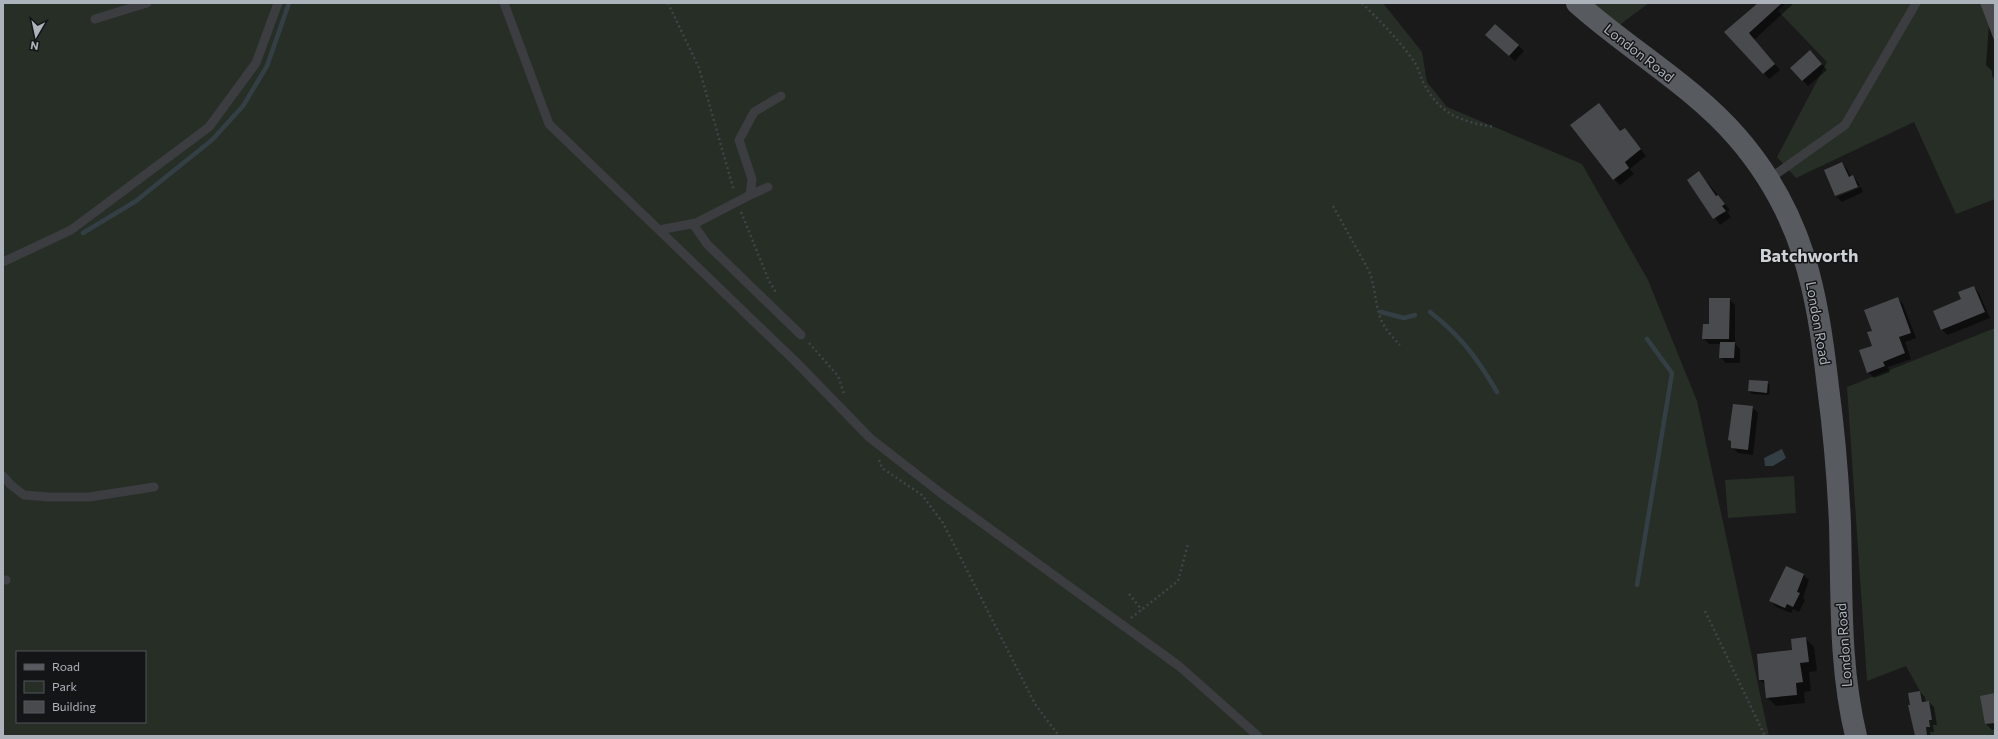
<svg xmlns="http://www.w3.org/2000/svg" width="1998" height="739" viewBox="0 0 1998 739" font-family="Commissioner,sans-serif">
  <rect width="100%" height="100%" fill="#1a1a1b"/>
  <path fill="#262e26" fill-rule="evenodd" d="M3,3H1383L1422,52L1427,82L1447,107L1582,164L1648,280L1697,401L1769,736H3ZM17,652H145V722H17Z
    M1591,3H1649L1618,26Z
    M1786,3H1995V199L1956,214L1914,122L1796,178L1777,157L1827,62L1778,11Z
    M1995,328V736H1927L1926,727H1930L1929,720H1932L1929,701L1922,702L1920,691L1906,666L1867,681L1847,387Z
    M1794,476L1796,513L1728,518L1725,480Z"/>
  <path fill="#333f44" d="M1782,449L1786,458L1773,466H1765L1764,458Z"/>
  <path fill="#0007" d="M1760,3H1794L1754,40L1780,70L1769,79L1725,32Z
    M1995,3V79L1992,76V71L1986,65L1989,24Z
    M1492,41L1518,45L1524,51L1515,61Z
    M1816,57L1827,70L1808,86L1791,68Z
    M1604,110L1621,132L1630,135L1646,156L1630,169L1634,174L1620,185L1614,179Z
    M1842,163L1847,169L1851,177L1853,176L1860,185L1837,194V197L1861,187L1863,192L1842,202L1836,196L1825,170Z
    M1699,172L1730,210L1727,212L1731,217L1720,225L1688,180Z
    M1974,287L1979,293L1990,318L1948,335L1942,330L1934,311L1963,299Z
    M1729,299L1735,305V344L1740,349V363H1726L1720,357L1721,344H1709L1704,339L1710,325Z
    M1898,299L1903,304L1916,338L1905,342L1911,359L1888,367L1890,372L1874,378L1868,372L1873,346V331Z
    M1767,382L1770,385L1769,395L1752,394L1749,391Z
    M1752,407L1758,413L1753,455L1738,453L1732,447V443L1729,440Z
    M1803,575L1809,580L1803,598L1805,600L1799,612L1793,609L1791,613L1776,607L1771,601Z
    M1805,638L1814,647L1817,671L1809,672L1811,691L1804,692L1805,703L1776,706L1767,697L1765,685L1760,680Z
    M1920,692L1925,697L1926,702H1929L1934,707L1937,725H1933L1934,732H1930L1931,736H1915L1909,706H1911Z
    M1995,694V729L1992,730L1986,724Z"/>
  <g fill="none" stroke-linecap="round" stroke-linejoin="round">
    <path stroke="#333f44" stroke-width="4.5" d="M83,233L136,201L212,140L243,106L267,66L289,3
      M1381,312L1404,318L1415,315
      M1430,312C1461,336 1477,358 1497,392
      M1637,585L1672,373L1647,339"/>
  </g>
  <path fill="#494a4e" d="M1758,3H1782L1749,33L1775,64L1763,74L1724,32Z
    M1980,3H1995V40H1994Z
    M1495,24L1519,45L1509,56L1485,35Z
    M1810,50L1822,64L1802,81L1790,68Z
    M1599,103L1620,131L1625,128L1641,149L1625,162L1629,168L1613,180L1570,125Z
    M1842,162L1849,177L1853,175L1858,187L1835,196L1824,170Z
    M1699,171L1716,196L1718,195L1725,204L1722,206L1726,211L1713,219L1687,180Z
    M1974,286L1985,312L1941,330L1933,311L1961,299L1958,292Z
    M1898,297L1911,333L1899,337L1905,353L1883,362L1885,366L1867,373L1859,350L1872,346L1867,332L1872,331L1864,310Z
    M1709,298H1730L1729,339H1702L1703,324H1709Z
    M1720,342H1735L1734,358H1719Z
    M1749,380L1768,381L1767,393L1748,391Z
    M1733,404L1753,406L1748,450L1731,448V441L1728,440Z
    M1786,566L1804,574L1797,592L1800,593L1793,607L1787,604L1785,608L1769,601Z
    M1806,637L1809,662L1800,663L1803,682L1796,683L1797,695L1766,698L1764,680H1759L1757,654L1792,650L1791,639Z
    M1920,691L1922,702L1929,701L1932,720H1929L1930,727H1926L1927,736H1915L1908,705H1910L1908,693Z
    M1995,693V723L1985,724L1980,696Z"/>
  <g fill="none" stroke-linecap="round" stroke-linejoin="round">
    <path stroke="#414447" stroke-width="2.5" stroke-dasharray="2 3" stroke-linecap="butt" d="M668,3L699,68L734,191
      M1362,3C1380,21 1398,39 1413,60C1418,67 1420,75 1423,82C1440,115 1460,121 1494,127
      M1333,206L1369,271C1375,286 1375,302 1380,317C1384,328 1392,337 1400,345
      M741,212L769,281L777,294
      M809,343L838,376L844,394
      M879,460L882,468L922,495L943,523L1035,704L1059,736
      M1129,594L1142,610
      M1705,611L1765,736
      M1131,618L1178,581L1188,544"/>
    <path stroke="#3b3d40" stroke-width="9" d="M504,3L549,124L796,362L870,438L942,494L1179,666L1258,736
      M95,19L147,3
      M1769,179L1845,125L1916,3
      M750,195L768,187
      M693,224L707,244L801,335
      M659,230L696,223L750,195L752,179L739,140L754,112L781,96
      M3,262L71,230L209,127L256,63L278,3
      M3,476L11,485L24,495L49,497H89L154,487
      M3,580H6"/>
    <path stroke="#575a5f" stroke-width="22" d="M1577,3C1627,48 1693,86 1737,137C1803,213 1817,290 1828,387C1834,432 1838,478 1840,524C1842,595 1839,666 1856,736"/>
  </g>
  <g text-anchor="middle" stroke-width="3" stroke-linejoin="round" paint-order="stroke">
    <g font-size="14" fill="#adb3ba" stroke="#141517">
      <text transform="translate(1639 53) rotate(38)" y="5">London Road</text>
      <text transform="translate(1818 323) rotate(80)" y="5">London Road</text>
      <text transform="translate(1844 645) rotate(-94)" y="5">London Road</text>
    </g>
    <g font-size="18" font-weight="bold" fill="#ced2d6" stroke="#141517">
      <text x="1809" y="262">Batchworth</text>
    </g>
  </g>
  <rect width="1998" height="739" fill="none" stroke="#adb3ba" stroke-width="8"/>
  <rect x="16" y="651" width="130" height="72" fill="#141517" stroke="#515458"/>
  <rect x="24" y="664" width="20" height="6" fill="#575a5f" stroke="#515458"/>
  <text x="52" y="671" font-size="12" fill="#adb3ba">Road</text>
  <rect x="24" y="681" width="20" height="12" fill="#262e26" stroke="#515458"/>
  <text x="52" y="691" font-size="12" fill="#adb3ba">Park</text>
  <rect x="24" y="701" width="20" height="12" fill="#494a4e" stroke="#515458"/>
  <text x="52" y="711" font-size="12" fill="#adb3ba">Building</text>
  <g transform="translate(36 36) rotate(189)" stroke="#141517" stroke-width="3" paint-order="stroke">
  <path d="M0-3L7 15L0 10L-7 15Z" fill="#adb3ba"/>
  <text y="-6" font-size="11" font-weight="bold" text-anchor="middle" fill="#adb3ba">N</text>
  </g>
</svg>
